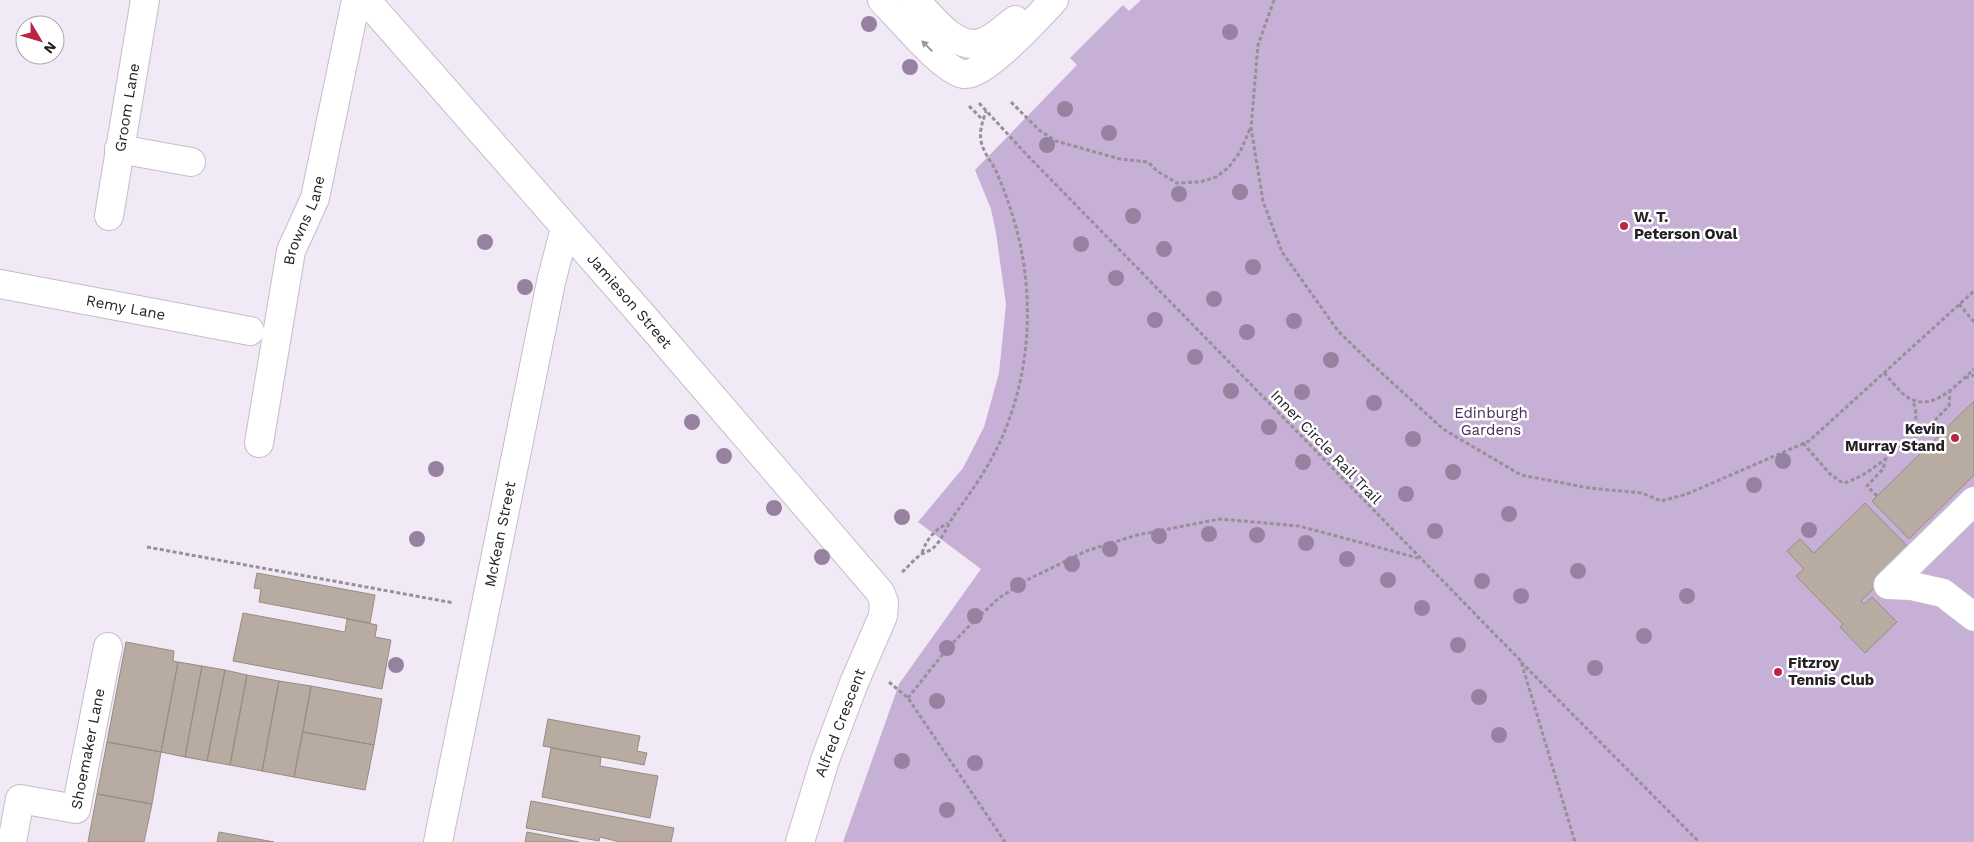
<svg xmlns="http://www.w3.org/2000/svg" width="1974" height="842" viewBox="0 0 1974 842" font-family="'Work Sans',sans-serif">
  <rect width="100%" height="100%" fill="#f2e9f6"/>
  <path fill="#c7b0d5" d="M1141,0H1974V842H843L899,684L981,569L918,522L963,468L984,427L999,373L1006,304L996,233L991,209L975,170L1077,65L1070,58L1123,5L1129,11Z"/>
  <path fill="#b8aca2" stroke="#978c82" d="M1974,401V475L1909,539L1872,501Z
    M1865,503L1912,551L1861,601L1864,604L1872,597L1897,622L1865,653L1840,627L1843,624L1796,576L1804,569L1787,551L1800,539L1814,553Z
    M257,573L375,595L370,623L259,602L261,589L254,588Z
    M243,613L345,632L347,619L377,625L375,637L391,640L382,689L233,661Z
    M126,642L174,651L173,661L178,662L161,752L107,742Z
    M178,662L202,666L185,757L161,752Z
    M202,666L225,670L207,761L185,757Z
    M225,670L247,675L230,765L207,761Z
    M247,675L279,681L262,771L230,765Z
    M279,681L311,686L294,777L262,771Z
    M311,686L382,699L374,745L303,732Z
    M548,719L640,736L637,751L647,753L644,765L543,746Z
    M303,732L374,745L365,790L294,777Z
    M107,742L161,752L152,804L97,794Z
    M551,748L601,757L600,766L658,776L650,818L542,797Z
    M97,794L152,804L144,842H88Z
    M531,801L674,828L671,842H620L600,837L599,841L526,828Z
    M219,832L274,842H217Z
    M527,832L579,842H525Z"/>
  <g fill="none" stroke-linecap="round" stroke-linejoin="round">
    <defs>
      <g id="minor">
        <path id="s1" d="M366,0L642,315L880,592L884,602L883,616L854,683L825,760L800,842"/>
        <path d="M882,0C898,16 944,72 964,74C984,77 1039,16 1054,0"/>
        <path d="M915,0C932,17 958,55 986,41C996,36 1006,27 1015,20"/>
        <path d="M119,149L191,162"/>
        <path id="s2" d="M109,216L145,0"/>
        <path id="s3" d="M0,284L250,331"/>
        <path id="s4" d="M259,443L291,251L315,198L356,0"/>
        <path d="M1974,501L1888,585L1912,586L1943,593L1974,617"/>
        <path id="s5" d="M12,842L20,799L76,809L108,647"/>
        <path id="s6" d="M438,842L551,282L565,228"/>
      </g>
    </defs>
    <use href="#minor" stroke="#c5bdca" stroke-width="30"/>
    <path stroke="#969099" stroke-width="3" stroke-dasharray="4 2.5" stroke-linecap="butt" d="M1274,0L1258,45L1251,128L1263,201L1282,252L1338,331L1373,365L1443,429L1521,475L1589,488L1642,493L1661,501L1687,494L1809,441L1974,291
      M1011,102L1039,130L1056,141L1120,159L1148,162L1157,171L1177,183L1200,182L1216,177L1228,168L1240,152L1250,129
      M979,103L1027,155L1521,661L1575,842
      M969,106L983,120
      M1959,304L1974,322
      M1884,373C1890,379 1896,387 1902,393C1929,417 1954,387 1974,369
      M1965,378L1974,375
      M1941,434L1931,424L1949,406L1950,391
      M1803,443L1830,474L1843,483C1865,479 1914,441 1916,416C1916,411 1914,405 1913,400
      M1901,444L1913,440L1931,424
      M1877,496L1867,486L1883,469L1886,458
      M147,547L454,603
      M922,553C927,538 934,531 948,523
      M902,572C909,566 915,558 922,554C925,552 929,551 932,549C943,540 947,525 955,514C969,495 983,475 994,454C1032,382 1037,291 1012,214C1008,200 1002,185 996,171C991,161 983,152 981,141C979,130 983,121 986,111
      M1521,662L1699,842
      M889,682L908,698L1005,842
      M908,698L946,650L973,622L999,598L1029,579L1086,551L1137,535L1220,519L1299,526L1418,558"/>
    <use href="#minor" stroke="#fff" stroke-width="28"/>
  </g>
  <g fill="#9781a1">
    <circle cx="869" cy="24" r="8"/>
    <circle cx="1230" cy="32" r="8"/>
    <circle cx="910" cy="67" r="8"/>
    <circle cx="1065" cy="109" r="8"/>
    <circle cx="1109" cy="133" r="8"/>
    <circle cx="1047" cy="145" r="8"/>
    <circle cx="1240" cy="192" r="8"/>
    <circle cx="1179" cy="194" r="8"/>
    <circle cx="1133" cy="216" r="8"/>
    <circle cx="485" cy="242" r="8"/>
    <circle cx="1081" cy="244" r="8"/>
    <circle cx="1164" cy="249" r="8"/>
    <circle cx="1253" cy="267" r="8"/>
    <circle cx="1116" cy="278" r="8"/>
    <circle cx="525" cy="287" r="8"/>
    <circle cx="1214" cy="299" r="8"/>
    <circle cx="1155" cy="320" r="8"/>
    <circle cx="1294" cy="321" r="8"/>
    <circle cx="1247" cy="332" r="8"/>
    <circle cx="1195" cy="357" r="8"/>
    <circle cx="1331" cy="360" r="8"/>
    <circle cx="1231" cy="391" r="8"/>
    <circle cx="1302" cy="392" r="8"/>
    <circle cx="1374" cy="403" r="8"/>
    <circle cx="692" cy="422" r="8"/>
    <circle cx="1269" cy="427" r="8"/>
    <circle cx="1413" cy="439" r="8"/>
    <circle cx="724" cy="456" r="8"/>
    <circle cx="1783" cy="461" r="8"/>
    <circle cx="1303" cy="462" r="8"/>
    <circle cx="436" cy="469" r="8"/>
    <circle cx="1453" cy="472" r="8"/>
    <circle cx="1754" cy="485" r="8"/>
    <circle cx="1406" cy="494" r="8"/>
    <circle cx="774" cy="508" r="8"/>
    <circle cx="1509" cy="514" r="8"/>
    <circle cx="902" cy="517" r="8"/>
    <circle cx="1809" cy="530" r="8"/>
    <circle cx="1435" cy="531" r="8"/>
    <circle cx="1209" cy="534" r="8"/>
    <circle cx="1257" cy="535" r="8"/>
    <circle cx="1159" cy="536" r="8"/>
    <circle cx="417" cy="539" r="8"/>
    <circle cx="1306" cy="543" r="8"/>
    <circle cx="1110" cy="549" r="8"/>
    <circle cx="822" cy="557" r="8"/>
    <circle cx="1347" cy="559" r="8"/>
    <circle cx="1072" cy="564" r="8"/>
    <circle cx="1578" cy="571" r="8"/>
    <circle cx="1388" cy="580" r="8"/>
    <circle cx="1482" cy="581" r="8"/>
    <circle cx="1018" cy="585" r="8"/>
    <circle cx="1521" cy="596" r="8"/>
    <circle cx="1687" cy="596" r="8"/>
    <circle cx="1422" cy="608" r="8"/>
    <circle cx="975" cy="616" r="8"/>
    <circle cx="1644" cy="636" r="8"/>
    <circle cx="1458" cy="645" r="8"/>
    <circle cx="947" cy="648" r="8"/>
    <circle cx="396" cy="665" r="8"/>
    <circle cx="1595" cy="668" r="8"/>
    <circle cx="1479" cy="697" r="8"/>
    <circle cx="937" cy="701" r="8"/>
    <circle cx="1499" cy="735" r="8"/>
    <circle cx="902" cy="761" r="8"/>
    <circle cx="975" cy="763" r="8"/>
    <circle cx="947" cy="810" r="8"/>
  </g>
  <defs><path id="oneway-solid" d="M-6-.8H1V-3.2L6.5 0L1 3.2V.8H-6Z" transform="scale(1.25)"/></defs>
  <use fill="#9c9b9d" href="#oneway-solid" transform="translate(927 46) rotate(-135)"/>
  <g fill="#b82646" stroke="#fff" stroke-width="2">
    <circle cx="1624" cy="226" r="5"/>
    <circle cx="1955" cy="438" r="5"/>
    <circle cx="1778" cy="672" r="5"/>
  </g>
  <g text-anchor="middle" stroke-width="5" stroke-linejoin="round" paint-order="stroke">
    <g font-size="15" fill="#242126" stroke="#fff">
      <text dy="5" stroke="none"><textPath href="#s2" startOffset="110">Groom Lane</textPath></text>
      <text dy="5" stroke="none"><textPath href="#s4" startOffset="228">Browns Lane</textPath></text>
      <text dy="5" stroke="none"><textPath href="#s1" startOffset="400">Jamieson Street</textPath></text>
      <text dy="5" stroke="none"><textPath href="#s3" startOffset="128">Remy Lane</textPath></text>
      <text transform="translate(1326 447) rotate(46)" y="5">Inner Circle Rail Trail</text>
      <text dy="5" stroke="none"><textPath href="#s6" startOffset="314">McKean Street</textPath></text>
      <text transform="translate(840 723) rotate(-69)" y="5">Alfred Crescent</text>
      <text dy="5" stroke="none"><textPath href="#s5" startOffset="162">Shoemaker Lane</textPath></text>
    </g>
    <g font-size="15" font-weight="bold" fill="#242126" stroke="#fff" text-anchor="start">
      <text x="1634" y="222">W. T.<tspan x="1634" dy="17">Peterson Oval</tspan></text>
      <text x="1945" y="434" text-anchor="end">Kevin<tspan x="1945" dy="17">Murray Stand</tspan></text>
      <text x="1788" y="668">Fitzroy<tspan x="1788" dy="17">Tennis Club</tspan></text>
    </g>
    <g font-size="15" fill="#4c2c5c" stroke="#fff">
      <text x="1491" y="418">Edinburgh<tspan x="1491" dy="17">Gardens</tspan></text>
    </g>
  </g>
  <g transform="translate(40 40) rotate(128)"><circle r="24" fill="#ffffff" stroke="#a7a6a8"/>
  <path d="M0-4L9 19L0 12L-9 19Z" fill="#b82646"/>
  <text y="-8" font-size="14" font-weight="bold" text-anchor="middle" fill="#242126">N</text>
  </g>
</svg>
